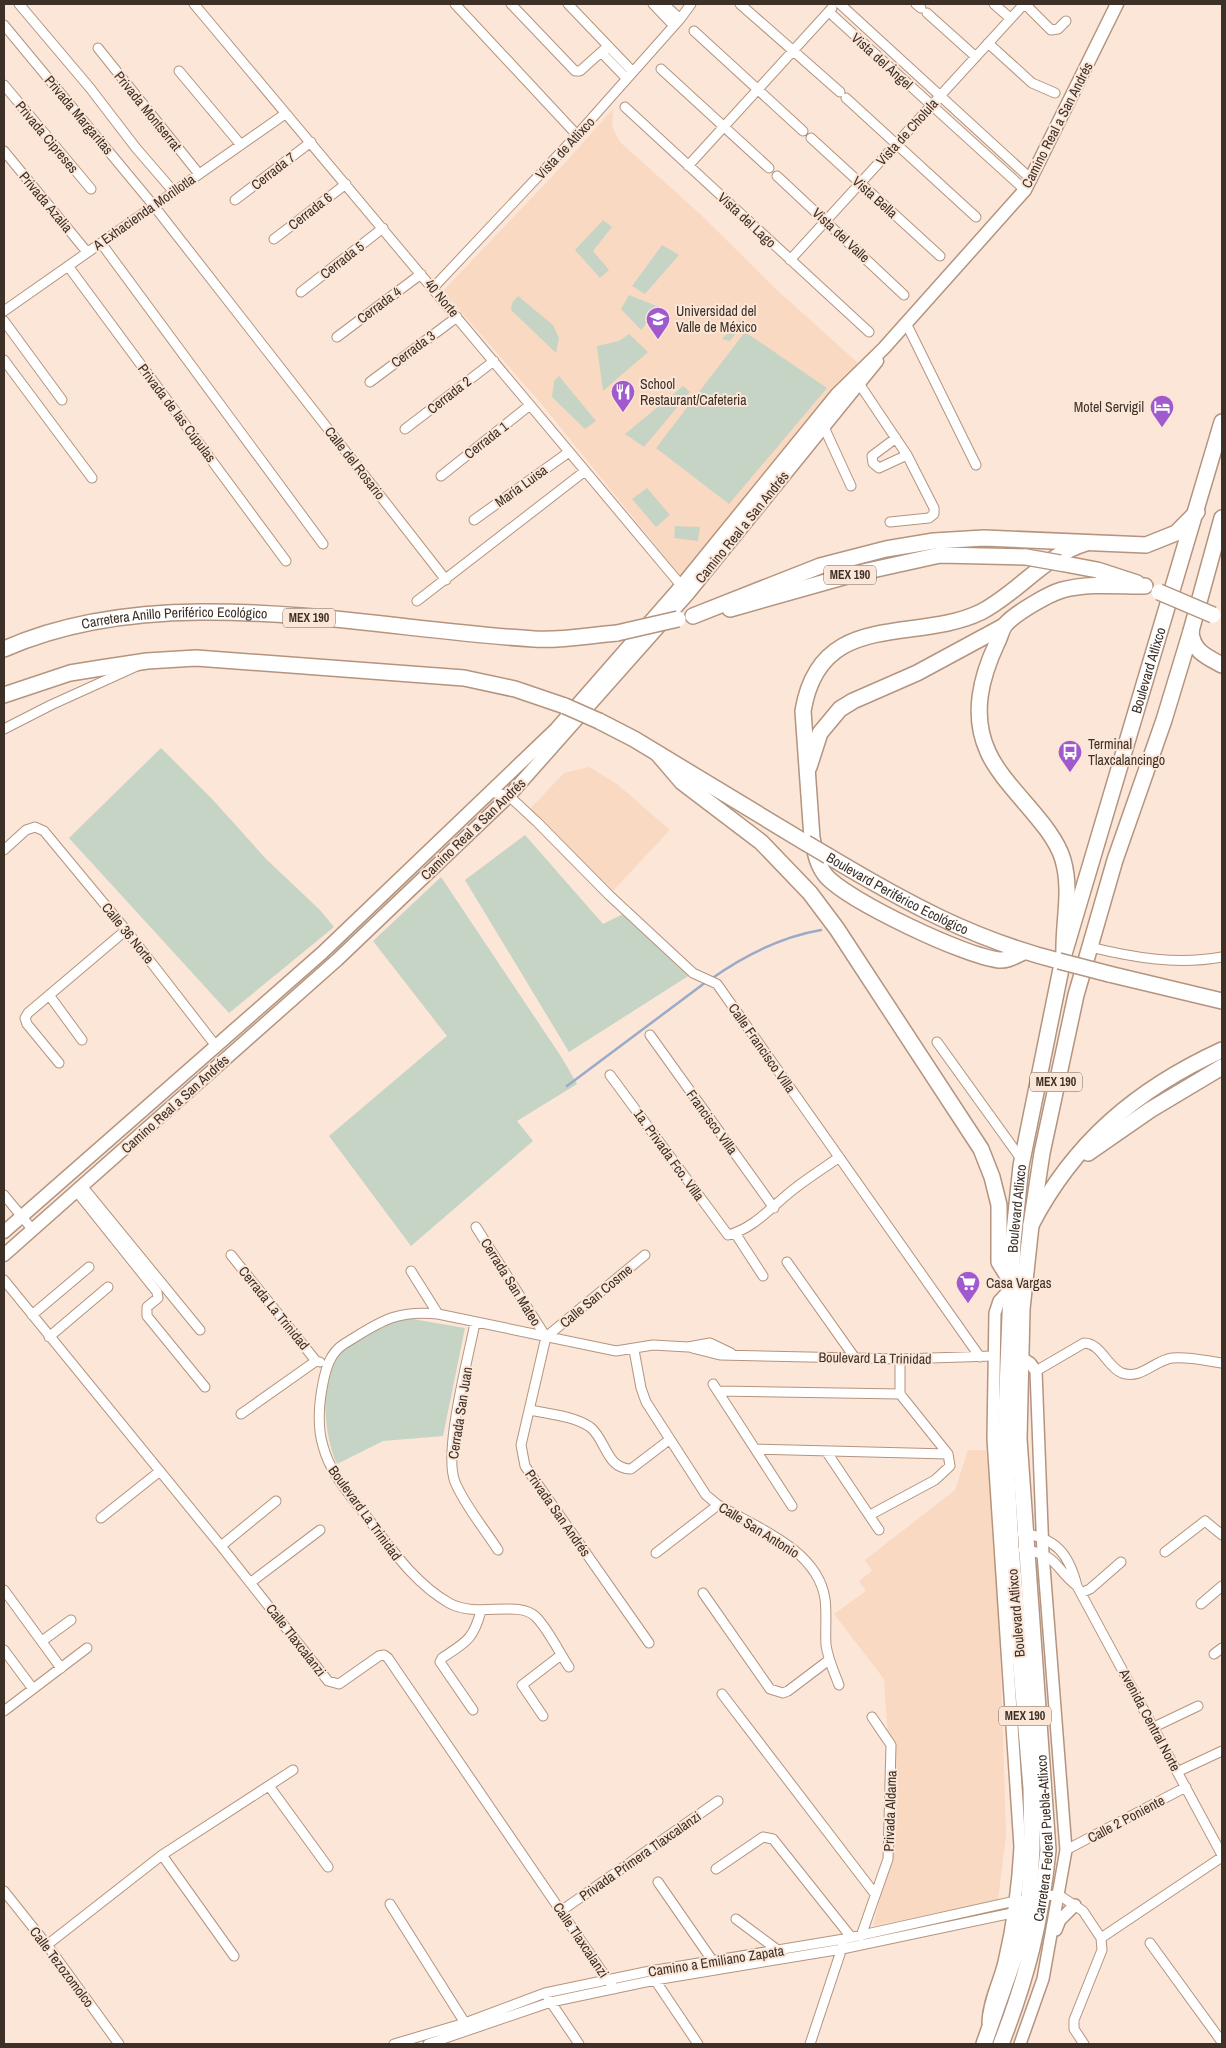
<svg xmlns="http://www.w3.org/2000/svg" width="1226" height="2048" viewBox="0 0 1226 2048" font-family="'Archivo Narrow',sans-serif">
  <rect width="100%" height="100%" fill="#fbe6d8"/>
  <path fill="#fad9c2" d="M613,109L612,126L620,142L699,213L778,291L858,363L681,577L544,407L443,291L562,166Z
    M589,767L617,784L670,830L609,895L527,812L564,773Z
    M968,1450H986L994,1530L1001,1674L1006,1835L998,1900L873,1926L885,1880L888,1738L884,1679L834,1614L866,1591L859,1581L872,1571L865,1560L955,1490Z"/>
  <path fill="#c5d4c4" d="M603,220L612,227L593,251L609,270L600,278L575,250Z
    M662,245L679,255L645,294L632,286Z
    M629,295L659,307L641,330L621,309Z
    M518,296L553,325L559,338L556,353L511,310L512,303Z
    M741,319L745,322L730,341L722,339Z
    M745,332L827,388L729,504L656,448Z
    M629,334L648,352L603,391L597,346L619,341Z
    M559,376L596,421L585,429L552,397L554,381Z
    M683,386L690,392L644,447L625,434Z
    M647,488L670,515L656,527L632,499Z
    M675,526L700,527L698,541L674,538Z
    M161,748L213,800L266,859L320,910L334,927L229,1013L69,838Z
    M525,835L603,924L627,912L693,973L569,1052L465,880Z
    M441,877L562,1058L577,1084L517,1121L533,1141L411,1246L329,1136L447,1036L373,941Z
    M407,1318L465,1328L443,1436L383,1441L337,1464C324,1438 318,1375 339,1352C353,1337 387,1322 407,1318Z"/>
  <g fill="none" stroke-linecap="round" stroke-linejoin="round">
    <path stroke="#9babc7" stroke-width="2.5" d="M711,979C745,955 780,937 821,930
      M567,1086L706,982"/>
    <defs>
      <path id="minor" d="M19,4L90,88L136,148L174,192
        M194,4L685,590
        M455,4L577,135
        M511,4L575,71H580L608,46
        M568,4L633,72
        M653,4L674,26
        M664,4L680,19
        M740,4L840,92
        M840,4L1032,180
        M916,4L921,8
        M994,4L1010,18
        M1025,4L1051,30L1058,29L1066,21
        M829,12L1025,190
        M927,13L976,57
        M4,25L154,206L446,580
        M694,31L803,131
        M988,43L1032,83L1055,93
        M98,48L199,174
        M601,52L627,79
        M661,69L769,168
        M179,71L241,145
        M4,85L91,189
        M846,98L976,217
        M625,107L869,332
        M811,138L940,256
        M4,151L87,252
        M688,166L832,8
        M777,176L904,295
        M235,200L311,142
        M274,239L346,184
        M101,243L323,544
        M790,260L1024,4
        M68,266L286,561
        M433,288L577,135L680,19L691,4
        M301,292L383,228
        M4,311L285,114
        M4,321L62,400
        M906,323L976,465
        M337,337L421,274
        M4,360L92,478
        M856,379L907,455L934,508V514L929,518L890,522
        M370,382L457,317
        M823,425L851,486
        M405,429L494,361
        M896,438L872,456L873,463L879,468L907,455
        M441,476L530,405
        M474,520L569,452
        M417,601L585,471
        M4,729L51,705L137,666
        M491,792L509,796L537,822L609,895L693,973L717,984L980,1357
        M4,850L26,830L35,827L44,831L126,930L216,1046
        M1090,947C1135,958 1177,965 1222,957
        M49,995L82,1040
        M650,1035L774,1208
        M937,1042L1022,1160
        M59,1063L27,1024L25,1018L28,1013L126,930
        M610,1075L728,1235C755,1228 772,1206 794,1189C808,1178 824,1168 838,1158
        M83,1187L200,1330
        M77,1192L157,1292L158,1298L147,1307V1316L205,1387
        M4,1195L32,1229
        M476,1227L546,1337
        M735,1233L763,1276
        M231,1255L316,1361
        M787,1262L855,1358
        M411,1271L438,1314
        M4,1280L221,1546L328,1681L339,1684L379,1656L384,1655L388,1658L614,1989
        M32,1315L89,1267
        M475,1323C468,1359 443,1452 455,1482C465,1506 484,1528 498,1550
        M49,1337L108,1287
        M546,1337L521,1445L525,1466L649,1643
        M546,1337L645,1255
        M692,1348L720,1355L900,1359L993,1356
        M634,1350L641,1388L646,1402L706,1495L718,1505C756,1527 818,1550 825,1599C827,1614 825,1630 826,1645C828,1659 834,1672 839,1685
        M1036,1371L1084,1343C1101,1343 1107,1367 1122,1373C1141,1380 1155,1360 1172,1358C1188,1356 1207,1361 1222,1363
        M713,1384L792,1506
        M718,1391L900,1394
        M530,1410C549,1414 574,1416 590,1427C606,1439 606,1469 631,1469L669,1440
        M241,1414L316,1361L320,1362
        M756,1449L948,1454
        M826,1451L879,1530
        M870,1515L935,1480L950,1466L948,1454L900,1394V1359
        M101,1518L160,1471
        M1022,1533C1056,1538 1069,1554 1077,1586L1222,1855
        M221,1546L276,1501
        M1023,1549C1060,1556 1053,1567 1077,1586
        M1165,1552L1205,1521L1222,1535
        M656,1553L718,1505
        M250,1583L320,1530
        M4,1590L61,1668
        M703,1593L770,1689L783,1693L788,1691L829,1660
        M1081,1593L1090,1589L1121,1562
        M1201,1604L1222,1586
        M42,1641L71,1620
        M4,1650L33,1689
        M1214,1654L1222,1648
        M569,1667C559,1652 548,1629 536,1617C518,1599 478,1619 449,1603C413,1582 391,1548 366,1516C350,1495 330,1473 323,1446C317,1426 319,1403 323,1383C326,1368 330,1353 344,1344C380,1322 394,1310 438,1314L616,1351L653,1345L688,1347L710,1343L731,1353
        M722,1694L875,1894
        M473,1710L440,1662L442,1658C466,1642 473,1640 481,1611
        M4,1711L87,1648
        M543,1716L522,1685L561,1655
        M1154,1727L1198,1706
        M1177,1772L1222,1751
        M269,1786L328,1867
        M1066,1850L1186,1787
        M162,1855L234,1956
        M716,1869L763,1837L773,1839L851,1937
        M658,1882L712,1960V1965
        M4,1891L47,1945L119,2044
        M1038,1896L1059,1895L1083,1911L1101,1938L1102,1950L1074,2020V2029L1084,2044
        M390,1904L465,2023
        M561,1911L718,1801
        M736,1919L779,1951
        M861,1936L888,1859L891,1745L872,1717
        M1101,1938L1222,1857
        M1150,1943L1222,2042
        M47,1945L162,1855L293,1770
        M655,1980L698,2044
        M548,1998L579,2044
        M394,2044L465,2023L545,1993L650,1971L844,1939L1020,1900
        M428,2044L551,2002L655,1980L842,1949L1017,1912
        M810,2044L843,1945"/>
      <path id="tertiary" d="M1017,1355L1030,1363L1036,1371L1043,1554L1066,1850L1043,1979L1020,2044
        M1056,1930L1060,1920L1075,1905
        M988,2022C989,2000 999,1983 1004,1962C1013,1924 1018,1886 1020,1847L993,1439L995,1313L999,1301L1011,1288"/>
      <path id="secondary" d="M4,1232L322,953L556,729L681,586L837,394L884,348L1025,190L1117,4
        M4,1255L337,960L509,796L688,594L877,361"/>
      <g id="primary">
        <path id="s1" d="M984,2044L1019,1944L1029,1898L1032,1848L1031,1788L1011,1547L1005,1439L1013,1242L1021,1166L1064,954L1222,422"/>
        <path id="s2" d="M1001,2044C1027,1977 1041,1923 1048,1850L1019,1439L1022,1309L1031,1225L1042,1153L1076,995L1115,860L1164,720L1191,631L1222,518"/>
      </g>
      <g id="trunk">
        <path d="M1060,563L1097,570L1137,583"/>
        <path d="M730,609L854,574L940,555L1026,557"/>
        <path d="M693,616L820,566L886,549L934,541L984,538L1146,545L1176,533L1197,512"/>
        <path d="M1191,631C1192,651 1207,657 1222,665"/>
        <path id="s3" d="M4,649C164,578 366,629 534,639C561,641 591,635 617,633"/>
        <path d="M4,695L70,673L101,668L147,661L196,658L464,678L515,689L565,706"/>
        <path d="M599,721L634,739L806,843"/>
        <path d="M658,754L682,782L761,842L810,893L837,929L981,1149L992,1177L999,1205V1262L1012,1283"/>
        <path d="M809,767L820,733L840,709L853,701L917,673L1004,626"/>
        <path id="s4" d="M828,856C905,902 972,939 1059,961"/>
        <path d="M1024,952C1016,955 1008,961 999,960C964,956 851,902 827,877C817,866 815,851 812,838L803,711C820,608 915,644 981,612C1018,593 1045,555 1086,543"/>
        <path d="M1064,954C1063,922 1072,891 1063,860C1053,824 1004,788 988,752C971,715 981,677 997,643C1000,638 1001,630 1005,625C1014,614 1048,594 1062,590C1089,583 1118,586 1145,586"/>
        <path d="M1109,974L1222,1001"/>
        <path d="M1088,1153L1150,1110L1222,1067"/>
        <path d="M1031,1225C1074,1142 1137,1089 1222,1050"/>
      </g>
    </defs>
    <use href="#minor" stroke="#b4947e" stroke-width="11"/>
    <use href="#tertiary" stroke="#b4947e" stroke-width="14"/>
    <use href="#secondary" stroke="#b4947e" stroke-width="15"/>
    <use href="#primary" stroke="#b4947e" stroke-width="18"/>
    <use href="#trunk" stroke="#b4947e" stroke-width="18"/>
    <use href="#minor" stroke="#fff" stroke-width="9"/>
    <use href="#tertiary" stroke="#fff" stroke-width="11"/>
    <use href="#secondary" stroke="#fff" stroke-width="12"/>
    <use href="#primary" stroke="#fff" stroke-width="15"/>
    <use href="#trunk" stroke="#fff" stroke-width="15"/>
    <defs>
      <path id="trunk-bridge" d="M1026,557L1060,563
        M1159,592L1213,615
        M617,633L678,619
        M565,706L599,721
        M806,843L828,856
        M1059,961L1109,974"/>
    </defs>
    <use href="#trunk-bridge" stroke="#b4947e" stroke-width="18" stroke-linecap="butt"/>
    <use href="#trunk-bridge" stroke="#fff" stroke-width="15"/>
  </g>
  <defs>
    <symbol id="university-pin" viewBox="-11 -11 22 30"><path d="M0 17L-7.5 6A9.5 9.5 0 1 1 7.5 6Z" fill="#a05ace" stroke="#fbe6d8"/><path d="M0-5L7-2L0 1L-7-2ZM-4 1L0 2.5L4 1V4Q0 6-4 4Z" fill="#fff"/></symbol>
    <symbol id="restaurant-pin" viewBox="-11 -11 22 30"><path d="M0 17L-7.5 6A9.5 9.5 0 1 1 7.5 6Z" fill="#a05ace" stroke="#fbe6d8"/><path d="M-5-6h1v4h1v-4h1v4h1v-4h1v5L-1.5 .5V6h-2V.5L-5-1ZM5-6V6H3V1.5H1.5Q1.5-4 5-6Z" fill="#fff"/></symbol>
    <symbol id="hotel-pin" viewBox="-11 -11 22 30"><path d="M0 17L-7.5 6A9.5 9.5 0 1 1 7.5 6Z" fill="#a05ace" stroke="#fbe6d8"/><path d="M-6-4.5h1.5V1H6V5H4.5V3h-9V5H-6ZM-4 0a1.8 1.8 0 1 1 3.6 0ZM.5 0V-2.5h3Q6-2.5 6 0Z" fill="#fff"/></symbol>
    <symbol id="bus-pin" viewBox="-11 -11 22 30"><path d="M0 17L-7.5 6A9.5 9.5 0 1 1 7.5 6Z" fill="#a05ace" stroke="#fbe6d8"/><path d="M-5-6H5V4H4V6H2V4H-2V6H-4V4H-5ZM-3.5-4V0h7V-4ZM-3.5 1.2v1.5H-2V1.2ZM2 1.2v1.5H3.5V1.2Z" fill="#fff"/></symbol>
    <symbol id="supermarket-pin" viewBox="-11 -11 22 30"><path d="M0 17L-7.5 6A9.5 9.5 0 1 1 7.5 6Z" fill="#a05ace" stroke="#fbe6d8"/><path d="M-6-5.5h2.5l.6 2H6L4.5 2H-2.5L-4.4-4H-6ZM-1.5 3.2a1.3 1.3 0 1 0 .1 0ZM3 3.2a1.3 1.3 0 1 0 .1 0Z" fill="#fff"/></symbol>
  </defs>
  <g fill-rule="evenodd">
    <use href="#university-pin" x="644" y="305" width="28" height="38"/>
    <use href="#restaurant-pin" x="609" y="378" width="28" height="38"/>
    <use href="#hotel-pin" x="1148" y="393" width="28" height="38"/>
    <use href="#bus-pin" x="1056" y="738" width="28" height="38"/>
    <use href="#supermarket-pin" x="954" y="1269" width="28" height="38"/>
  </g>
  <g text-anchor="middle" stroke-width="4" stroke-linejoin="round" paint-order="stroke">
    <g fill="#fbe6d8" stroke="#76675b" stroke-width="1">
      <rect x="824" y="565.5" width="52" height="19" rx="4"/>
      <rect x="283" y="608.5" width="52" height="19" rx="4"/>
      <rect x="1030" y="1072.5" width="52" height="19" rx="4"/>
      <rect x="999" y="1706.5" width="52" height="19" rx="4"/>
    </g>
    <g font-size="12" font-weight="bold" fill="#3d3026">
      <text x="850" y="579">MEX 190</text>
      <text x="309" y="622">MEX 190</text>
      <text x="1056" y="1086">MEX 190</text>
      <text x="1025" y="1720">MEX 190</text>
    </g>
    <g font-size="14" fill="#3d3026" stroke="#fbe6d8">
      <text transform="translate(882 61) rotate(42)" y="5">Vista del Ángel</text>
      <text transform="translate(148 111) rotate(51)" y="5">Privada Montserrat</text>
      <text transform="translate(79 115) rotate(50)" y="5">Privada Margaritas</text>
      <text transform="translate(1057 125) rotate(-63)" y="5">Camino Real a San Andrés</text>
      <text transform="translate(907 132) rotate(-48)" y="5">Vista de Cholula</text>
      <text transform="translate(47 137) rotate(50)" y="5">Privada Cipreses</text>
      <text transform="translate(565 148) rotate(-47)" y="5">Vista de Atlixco</text>
      <text transform="translate(273 171) rotate(-38)" y="5">Cerrada 7</text>
      <text transform="translate(875 197) rotate(42)" y="5">Vista Bella</text>
      <text transform="translate(46 202) rotate(50)" y="5">Privada Azalia</text>
      <text transform="translate(310 211) rotate(-38)" y="5">Cerrada 6</text>
      <text transform="translate(144 212) rotate(-35)" y="5">A Exhacienda Morillotla</text>
      <text transform="translate(747 220) rotate(43)" y="5">Vista del Lago</text>
      <text transform="translate(841 235) rotate(43)" y="5">Vista del Valle</text>
      <text transform="translate(342 260) rotate(-38)" y="5">Cerrada 5</text>
      <text transform="translate(442 298) rotate(50)" y="5">40 Norte</text>
      <text transform="translate(379 305) rotate(-37)" y="5">Cerrada 4</text>
      <text transform="translate(413 349) rotate(-37)" y="5">Cerrada 3</text>
      <text transform="translate(449 395) rotate(-38)" y="5">Cerrada 2</text>
      <text transform="translate(177 413) rotate(53)" y="5">Privada de las Cúpulas</text>
      <text transform="translate(486 440) rotate(-38)" y="5">Cerrada 1</text>
      <text transform="translate(355 463) rotate(52)" y="5">Calle del Rosario</text>
      <text transform="translate(521 486) rotate(-36)" y="5">María Luisa</text>
      <text transform="translate(742 527) rotate(-51)" y="5">Camino Real a San Andrés</text>
      <text dy="5" stroke="none"><textPath href="#s3" startOffset="175">Carretera Anillo Periférico Ecológico</textPath></text>
      <text dy="5" stroke="none"><textPath href="#s1" startOffset="1399">Boulevard Atlixco</textPath></text>
      <text transform="translate(473 829) rotate(-44)" y="5">Camino Real a San Andrés</text>
      <text dy="5" stroke="none"><textPath href="#s4" startOffset="79">Boulevard Periférico Ecológico</textPath></text>
      <text transform="translate(128 933) rotate(51)" y="5">Calle 36 Norte</text>
      <text transform="translate(762 1048) rotate(55)" y="5">Calle Francisco Villa</text>
      <text transform="translate(175 1104) rotate(-42)" y="5">Camino Real a San Andrés</text>
      <text transform="translate(712 1122) rotate(54)" y="5">Francisco Villa</text>
      <text transform="translate(669 1155) rotate(54)" y="5">1a. Privada Fco. Villa</text>
      <text dy="5" stroke="none"><textPath href="#s1" startOffset="844">Boulevard Atlixco</textPath></text>
      <text transform="translate(511 1282) rotate(58)" y="5">Cerrada San Mateo</text>
      <text transform="translate(596 1296) rotate(-40)" y="5">Calle San Cosme</text>
      <text transform="translate(274 1308) rotate(51)" y="5">Cerrada La Trinidad</text>
      <text transform="translate(875 1358) rotate(1)" y="5">Boulevard La Trinidad</text>
      <text transform="translate(460 1413) rotate(-81)" y="5">Cerrada San Juan</text>
      <text transform="translate(365 1513) rotate(54)" y="5">Boulevard La Trinidad</text>
      <text transform="translate(558 1513) rotate(55)" y="5">Privada San Andrés</text>
      <text transform="translate(759 1530) rotate(32)" y="5">Calle San Antonio</text>
      <text transform="translate(1016 1613) rotate(-95)" y="5">Boulevard Atlixco</text>
      <text transform="translate(296 1640) rotate(52)" y="5">Calle Tlaxcalanzi</text>
      <text transform="translate(1150 1720) rotate(62)" y="5">Avenida Central Norte</text>
      <text transform="translate(890 1811) rotate(-88)" y="5">Privada Aldama</text>
      <text transform="translate(1126 1819) rotate(-28)" y="5">Calle 2 Poniente</text>
      <text dy="5" stroke="none"><textPath href="#s2" startOffset="212">Carretera Federal Puebla-Atlixco</textPath></text>
      <text transform="translate(640 1856) rotate(-35)" y="5">Privada Primera Tlaxcalanzi</text>
      <text transform="translate(581 1940) rotate(56)" y="5">Calle Tlaxcalanzi</text>
      <text transform="translate(716 1961) rotate(-9)" y="5">Camino a Emiliano Zapata</text>
      <text transform="translate(62 1967) rotate(53)" y="5">Calle Tezozomolco</text>
    </g>
    <g font-size="14" fill="#3d3026" stroke="#fbe6d8" text-anchor="start">
      <text x="676" y="316">Universidad del<tspan x="676" dy="16">Valle de México</tspan></text>
      <text x="640" y="389">School<tspan x="640" dy="16">Restaurant/Cafeteria</tspan></text>
      <text x="1144" y="412" text-anchor="end">Motel Servigil</text>
      <text x="1088" y="749">Terminal<tspan x="1088" dy="16">Tlaxcalancingo</tspan></text>
      <text x="986" y="1288">Casa Vargas</text>
    </g>
  </g>
  <rect width="1226" height="2048" fill="none" stroke="#3d3026" stroke-width="10"/>
</svg>
